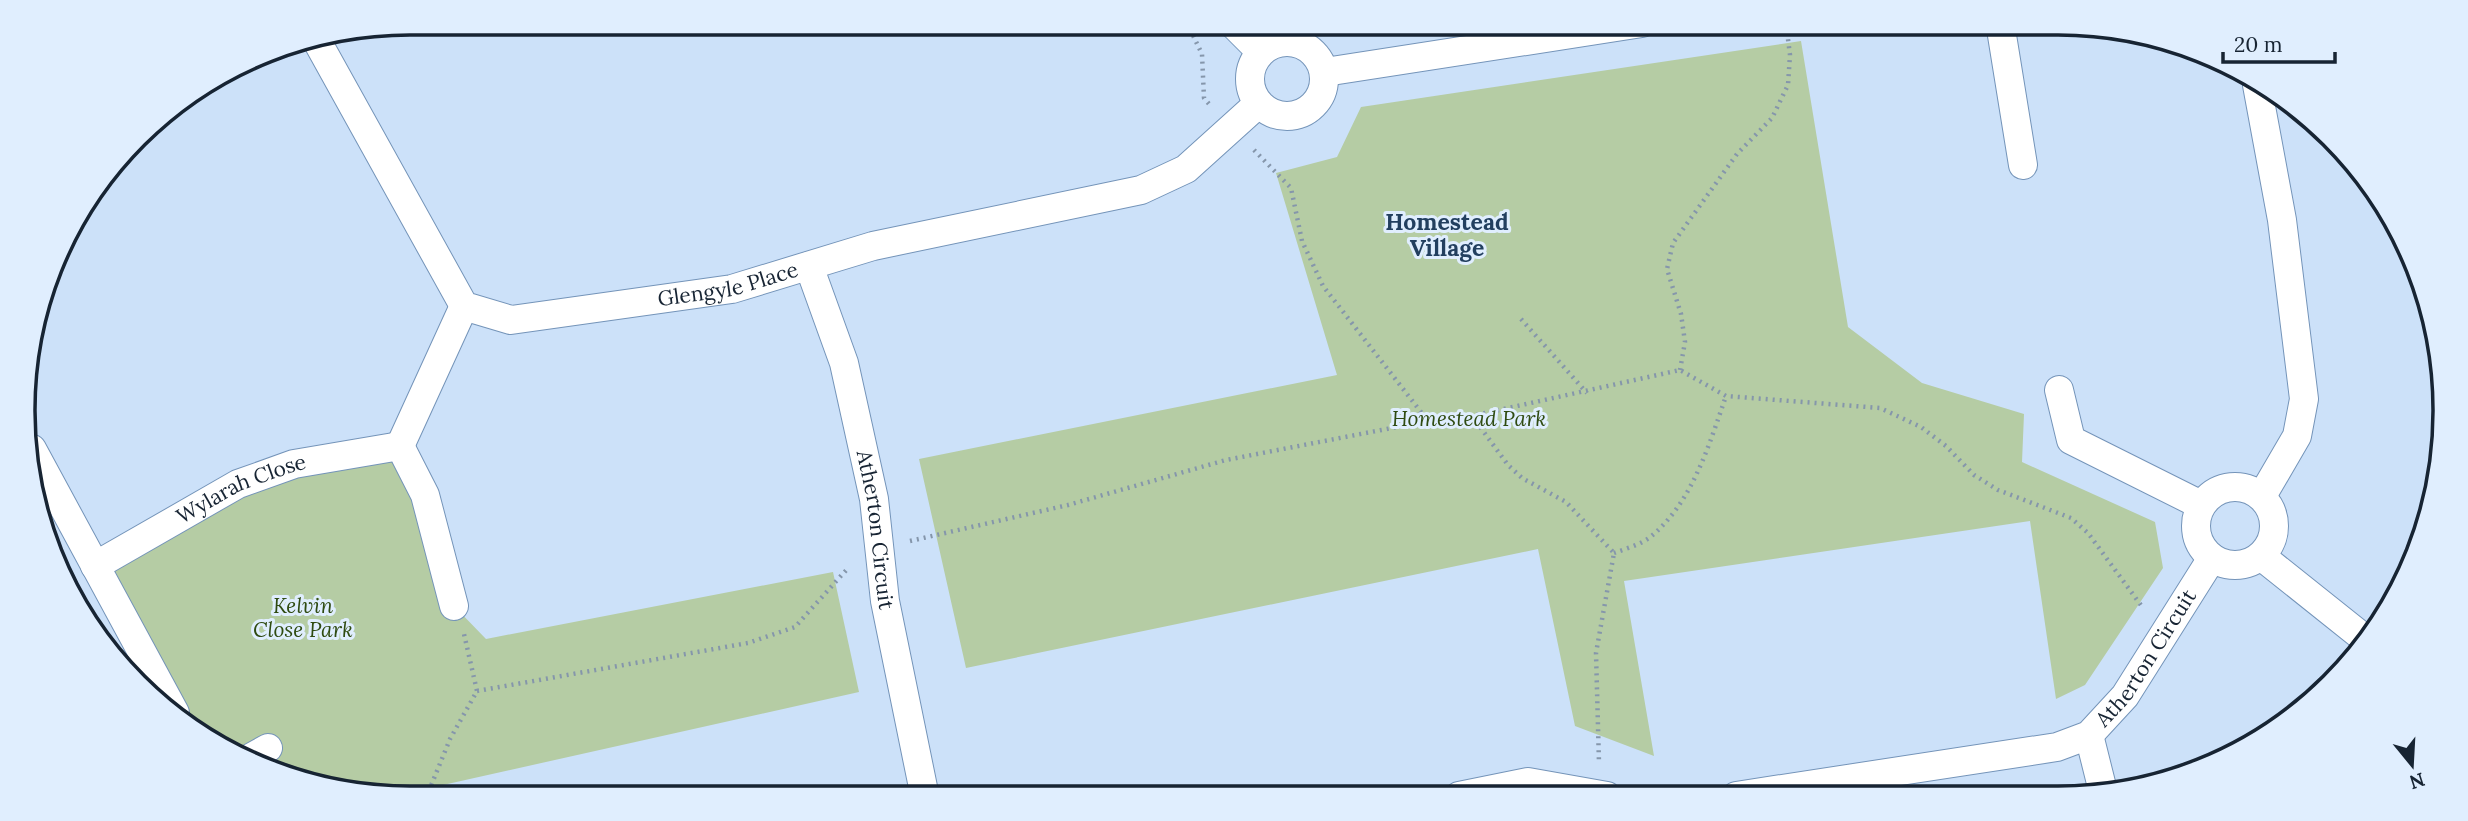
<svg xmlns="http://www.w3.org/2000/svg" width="2468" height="821" viewBox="0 0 2468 821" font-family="Lora,serif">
  <rect width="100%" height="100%" fill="#cce1f9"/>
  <path fill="#b5cca4" d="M1801,41L1848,327L1922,383L2024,414L2022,462L2155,522L2163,568L2085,685L2056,699L2030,521L1624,581L1654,756L1575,726L1538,549L966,668L919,459L1337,375L1276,173L1337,157L1361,107Z
    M400,446L454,606L486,639L833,572L859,692L443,785L445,798H410L311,785L195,733L175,713L95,566L238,484Z"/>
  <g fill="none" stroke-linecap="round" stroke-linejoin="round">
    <defs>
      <g id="minor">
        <path d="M1232,23L1260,51"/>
        <path d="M2000,23L2023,165"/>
        <path id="s1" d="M317,41L464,306L511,320L732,289L873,246L1141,190L1186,169L1258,104"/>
        <circle cx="1287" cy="79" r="37"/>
        <path d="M1325,72L1642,23"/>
        <path d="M2257,85L2282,220L2304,399L2297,436L2262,496"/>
        <path id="s2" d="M809,266L844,363L874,499L885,601L925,797"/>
        <path d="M2059,390L2071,440L2201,505"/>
        <path d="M400,446L464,306"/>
        <path d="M32,449L175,713"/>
        <circle cx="2235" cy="526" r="39"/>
        <path d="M2261,556L2365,639"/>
        <path id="s3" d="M95,566L238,484L294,464L400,446L425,495L454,606"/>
        <path d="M2089,735L2104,795"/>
        <path d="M250,758L268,748"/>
        <path d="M1459,796L1528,782L1607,796"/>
        <path id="s4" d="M1736,796L2057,747L2089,735L2125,696L2212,558"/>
      </g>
    </defs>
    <use href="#minor" stroke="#7494b9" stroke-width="30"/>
    <path stroke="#8596ab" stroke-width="4.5" stroke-dasharray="2 5" stroke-linecap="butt" d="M1187,23L1202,54L1204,98L1209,104
      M1254,150L1291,188L1302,241L1323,286L1428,421
      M1521,319L1587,393
      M1680,370L1685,342L1681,314L1667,269L1673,243L1737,154L1772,118L1788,85L1790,55L1786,23
      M1472,416L1508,465L1522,478L1566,502L1614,553L1596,653L1599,763
      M910,541L1068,505L1226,460L1428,421L1472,416L1680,370L1726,396L1880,408L1921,427L1946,446L1974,475L1998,490L2071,518L2088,533L2143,608
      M1614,553C1625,549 1639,545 1649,538C1692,504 1709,445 1726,396
      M477,691L748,643L795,627L849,567
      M426,798L450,739L477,691L464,634"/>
    <use href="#minor" stroke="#fff" stroke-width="28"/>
  </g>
  <g text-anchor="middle" stroke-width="6" stroke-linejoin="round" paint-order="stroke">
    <g font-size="21" fill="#172433" stroke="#e0eefe">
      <text dy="7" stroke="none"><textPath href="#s1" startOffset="572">Glengyle Place</textPath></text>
      <text dy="7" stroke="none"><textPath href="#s3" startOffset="166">Wylarah Close</textPath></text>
      <text dy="7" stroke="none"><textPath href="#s2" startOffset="273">Atherton Circuit</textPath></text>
      <text dy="7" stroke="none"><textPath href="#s4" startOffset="455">Atherton Circuit</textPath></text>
    </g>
    <g font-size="21" font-style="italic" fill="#2f4b11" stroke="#e0eefe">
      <text x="1469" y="426">Homestead Park</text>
      <text x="303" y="613">Kelvin<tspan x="303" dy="24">Close Park</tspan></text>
    </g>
    <g font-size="23" font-weight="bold" fill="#223f5f" stroke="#e0eefe">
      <text x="1447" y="230">Homestead<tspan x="1447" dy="26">Village</tspan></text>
    </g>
  </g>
  <path d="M0 0H2468V821H0ZM410 35H2058A375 375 0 0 1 2433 410V411A375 375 0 0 1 2058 786H410A375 375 0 0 1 35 411V410A375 375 0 0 1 410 35Z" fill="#e0eefe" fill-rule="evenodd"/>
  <path fill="none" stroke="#172433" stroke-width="3.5" d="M410 35H2058A375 375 0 0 1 2433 410V411A375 375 0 0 1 2058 786H410A375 375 0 0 1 35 411V410A375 375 0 0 1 410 35Z"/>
  <g transform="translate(2412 765) rotate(162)" stroke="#e0eefe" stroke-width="5" paint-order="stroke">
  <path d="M0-5L12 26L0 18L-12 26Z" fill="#172433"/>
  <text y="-10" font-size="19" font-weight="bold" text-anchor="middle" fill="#172433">N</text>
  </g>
  <path d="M2223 52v10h112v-10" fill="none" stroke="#172433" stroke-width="3.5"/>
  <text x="2234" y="52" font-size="21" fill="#172433" stroke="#e0eefe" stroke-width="5" paint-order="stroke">20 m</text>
</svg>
